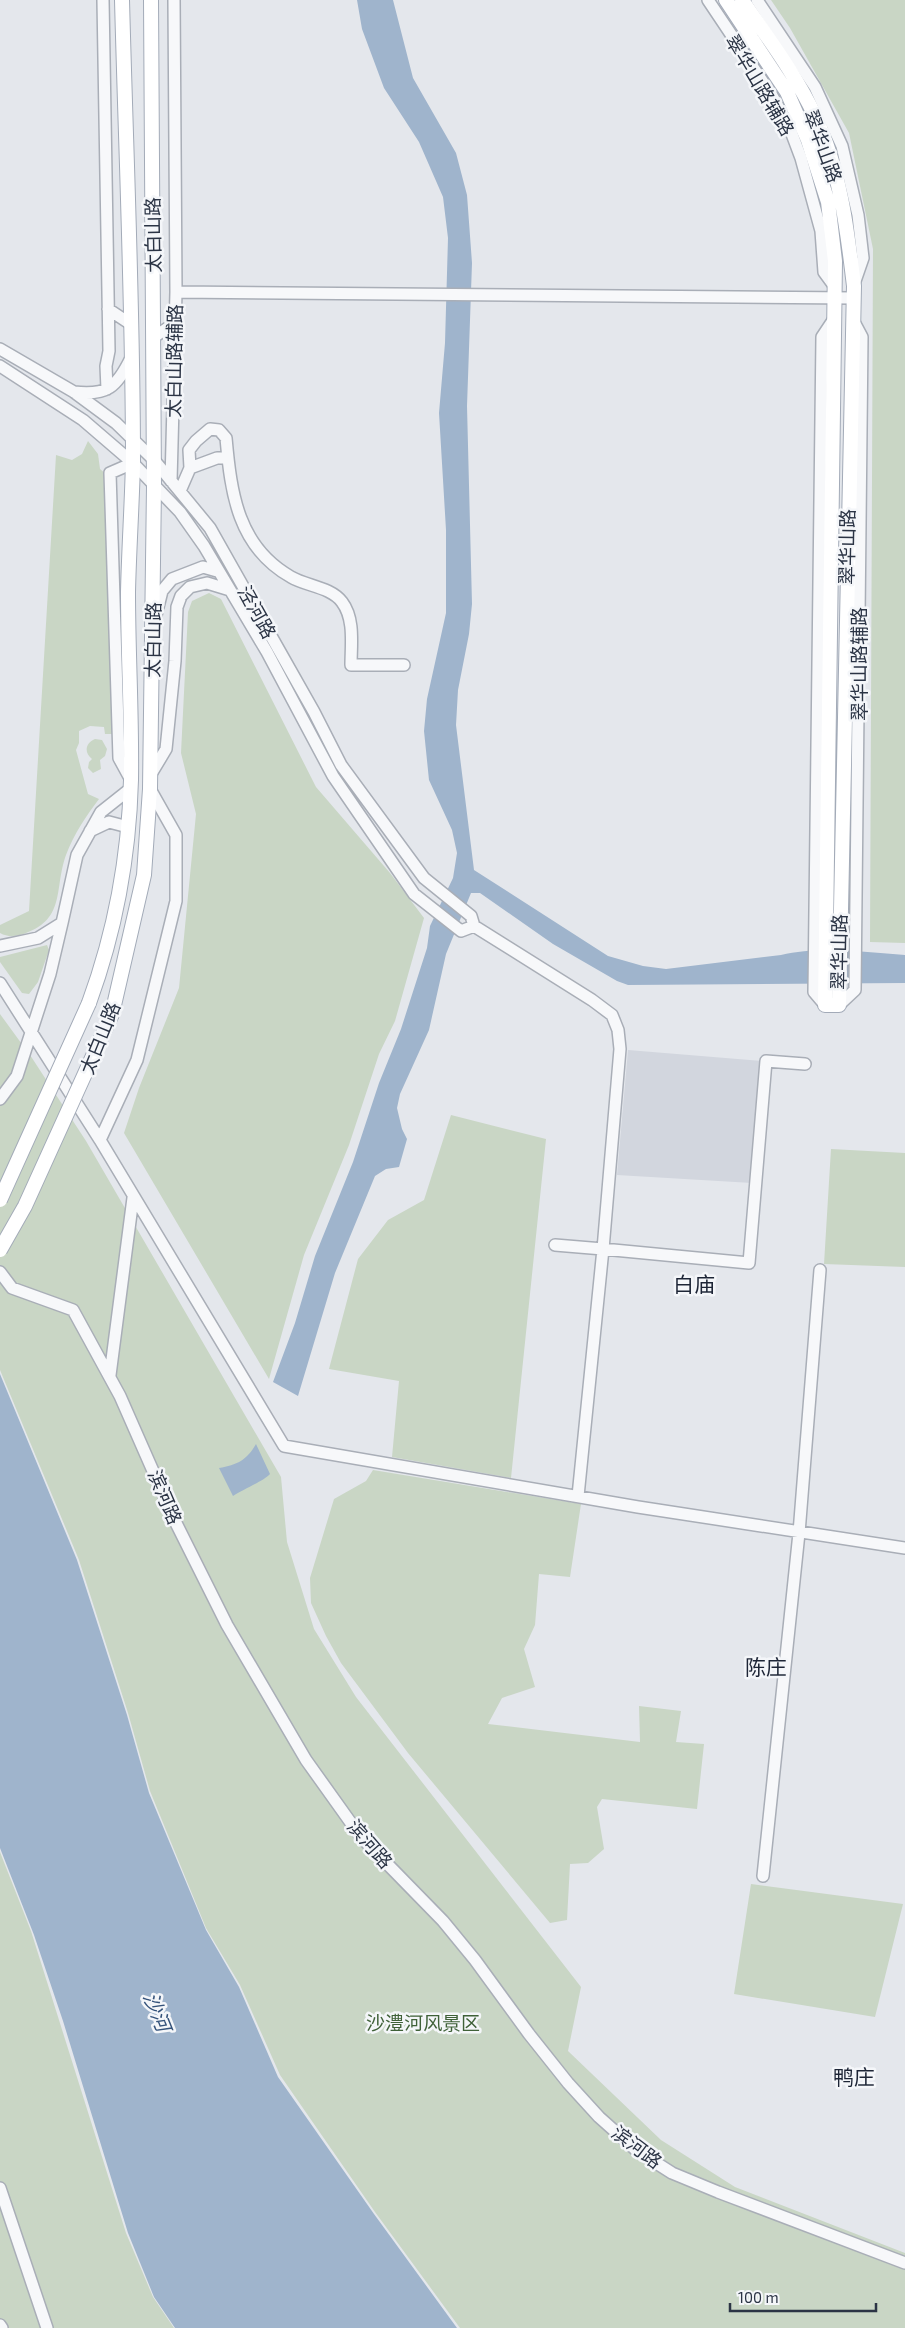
<svg xmlns="http://www.w3.org/2000/svg" width="905" height="2328" viewBox="0 0 905 2328" font-family="'Exo 2','Noto Sans SC',sans-serif">
  <rect width="100%" height="100%" fill="#e4e7ec"/>
  <path fill="#d2d6de" d="M628,1050L762,1061L752,1183L617,1175Z"/>
  <path fill="#c9d6c5" d="M771,0H905V943L870,942L873,249L849,133L790,28Z
    M88,441L98,454L100,469L106,474L116,734H105L104,727L90,726L79,731V743L76,750L88,794L99,799C86,816 74,834 66,855C54,888 66,918 26,933C18,936 9,938 0,933V925L29,911L56,455L72,460L82,454Z
    M209,593L221,599L316,787L390,873L424,918L395,1021L379,1054L349,1145L304,1255L269,1379L124,1133L139,1088L179,988L196,814L181,753L188,612L192,601Z
    M95,739L102,740L107,749L105,756L100,760L101,769L93,773L88,768L89,762L92,759C84,753 85,743 95,739Z
    M47,945L49,950L38,982L29,994L22,993L0,962V957Z
    M0,1014L32,1058L86,1141L281,1477L287,1542L314,1629L356,1697L581,1987L568,2051L661,2140L735,2187L905,2253V2328H460L375,2212L280,2075L240,1985L206,1928L150,1791L128,1713L79,1560L0,1370Z
    M451,1115L546,1139L511,1478L392,1457L399,1381L329,1369L358,1259L388,1220L424,1200Z
    M831,1149L905,1153V1267L824,1264Z
    M373,1470L581,1504L570,1577L539,1574L535,1625L524,1649L535,1687L502,1698L488,1724L640,1742L639,1706L681,1711L676,1742L704,1744L697,1809L602,1799L597,1807L604,1849L588,1863L570,1864L567,1920L550,1923L408,1753L341,1663L326,1636L311,1603L310,1578L334,1499L366,1481Z
    M0,1852L31,1931L126,2233L153,2297L174,2328H0Z
    M751,1884L903,1904L875,2017L734,1994Z"/>
  <path fill="#9fb4cc" d="M357,0H393L413,78L456,153L467,195L472,263L467,406L472,604L469,634L458,690L456,725L474,870L608,956L643,966L666,969L781,955C818,946 866,952 905,955V983L628,985L617,981L553,944L480,893H471L446,954L429,1030L400,1094L397,1108L402,1129L407,1139L399,1167L386,1169L375,1176L335,1273L298,1396L273,1382L295,1323L315,1256L353,1162L379,1083L401,1029L427,948L430,926L453,878L457,853L452,830L429,780L424,731L427,699L446,613V530L439,413L445,343L448,238L443,197L419,142L384,88L362,29Z
    M0,1374L77,1560L127,1715L149,1793L206,1930L239,1987L278,2077L374,2214L457,2328H175L154,2297L128,2233L63,2021L34,1935L0,1848Z
    M256,1444L270,1474C264,1481 243,1489 233,1496L219,1468C237,1465 247,1460 256,1444Z"/>
  <g fill="none" stroke-linecap="round" stroke-linejoin="round">
    <defs>
      <path id="minor" d="M103,0L109,351L106,366L107,389
        M708,0L771,94L789,126L801,158L821,231L824,272L835,287
        M757,0L815,87L842,146L858,215L863,258L854,284
        M176,292L853,298
        M108,309L132,325
        M154,337L175,323
        M0,349L74,392L116,423L154,460L210,528L314,712L341,765L424,878L471,916L474,926L461,931L414,894L333,776L267,652L204,546L180,512L133,463L83,420L0,366
        M74,392C107,396 117,387 131,358
        M190,468L217,458H228
        M171,481L176,292L174,0
        M180,491L190,468L189,450L196,441L210,429L219,430L226,438C231,494 238,547 291,577C306,586 331,587 342,602C355,619 351,645 351,665H404
        M156,615L162,591L172,579L203,567L217,571
        M151,774L166,749L175,661L177,607L181,596L190,587L207,583L230,590
        M131,780L119,758L110,473L133,463
        M90,831L109,822L128,827
        M474,926L592,1000L612,1015L618,1030L620,1049L603,1249L555,1245
        M0,946L38,938L62,923L77,855L101,812L130,789
        M0,983L100,1140L284,1446L638,1507L905,1548
        M825,1005L814,992L822,337L834,319
        M839,1005L855,990L862,337L853,320
        M0,1099L17,1076L50,974L62,923
        M100,1140L137,1060L176,901V835L150,789
        M0,1272L12,1288L73,1310L120,1396L175,1521L227,1625L306,1760L361,1837L443,1921L475,1960L529,2034L568,2083L599,2117L636,2150L672,2173L718,2192L905,2263
        M110,1375L133,1198
        M578,1496L603,1249L749,1263L766,1061L805,1064
        M763,1876L799,1533L820,1270
        M0,2188L47,2328
        M0,2325L2,2328"/>
      <path id="major" d="M726,0L787,92L808,140L828,202L835,261L825,1005H839L854,286C847,228 840,169 815,116C796,75 767,37 742,0
        M89,1003C115,932 129,855 131,780C132,717 128,655 128,592C129,548 132,505 133,461C133,307 126,154 122,0
        M112,1014L144,875L150,789L154,486L151,0"/>
    </defs>
    <use href="#minor" stroke="#a9aeb7" stroke-width="14"/>
    <use href="#major" stroke="#a3abb8" stroke-width="16"/>
    <use href="#minor" stroke="#f7f8fa" stroke-width="11"/>
    <use href="#major" stroke="#fff" stroke-width="14"/>
    <defs>
      <path id="major-bridge" d="M0,1200L89,1003
        M0,1250L25,1206L112,1014"/>
    </defs>
    <use href="#major-bridge" stroke="#a3abb8" stroke-width="16" stroke-linecap="butt"/>
    <use href="#major-bridge" stroke="#fff" stroke-width="14"/>
  </g>
  <g text-anchor="middle" stroke-width="5" stroke-linejoin="round" paint-order="stroke">
    <g font-size="19" fill="#2b3445" stroke="#f4f6f9">
      <text transform="translate(760 85) rotate(59)" y="7">翠华山路辅路</text>
      <text transform="translate(823 146) rotate(70)" y="7">翠华山路</text>
      <text transform="translate(153 235) rotate(-91)" y="7">太白山路</text>
      <text transform="translate(174 361) rotate(-89)" y="7">太白山路辅路</text>
      <text transform="translate(847 547) rotate(-89)" y="7">翠华山路</text>
      <text transform="translate(257 612) rotate(61)" y="7">泾河路</text>
      <text transform="translate(153 640) rotate(-89)" y="7">太白山路</text>
      <text transform="translate(859 664) rotate(-90)" y="7">翠华山路辅路</text>
      <text transform="translate(839 952) rotate(-89)" y="7">翠华山路</text>
      <text transform="translate(100 1038) rotate(-68)" y="7">太白山路</text>
      <text transform="translate(165 1497) rotate(67)" y="7">滨河路</text>
      <text transform="translate(370 1844) rotate(49)" y="7">滨河路</text>
      <text transform="translate(637 2147) rotate(37)" y="7">滨河路</text>
    </g>
    <g font-size="19" fill="#3f6138" stroke="#f4f6f9">
      <text x="423" y="2030">沙澧河风景区</text>
    </g>
    <g font-size="20" font-style="italic" fill="#34527a" stroke="#f4f6f9">
      <text transform="translate(157 2012) rotate(68)" y="7">沙河</text>
    </g>
    <g font-size="21" fill="#1d2536" stroke="#f4f6f9">
      <text x="694" y="1292">白庙</text>
      <text x="766" y="1675">陈庄</text>
      <text x="854" y="2085">鸭庄</text>
    </g>
  </g>
  <path d="M730 2303v8h146v-8" fill="none" stroke="#2b3445" stroke-width="2.5"/>
  <text x="738" y="2303" font-size="15" fill="#2b3445" stroke="#f4f6f9" stroke-width="4" paint-order="stroke">100 m</text>
</svg>
